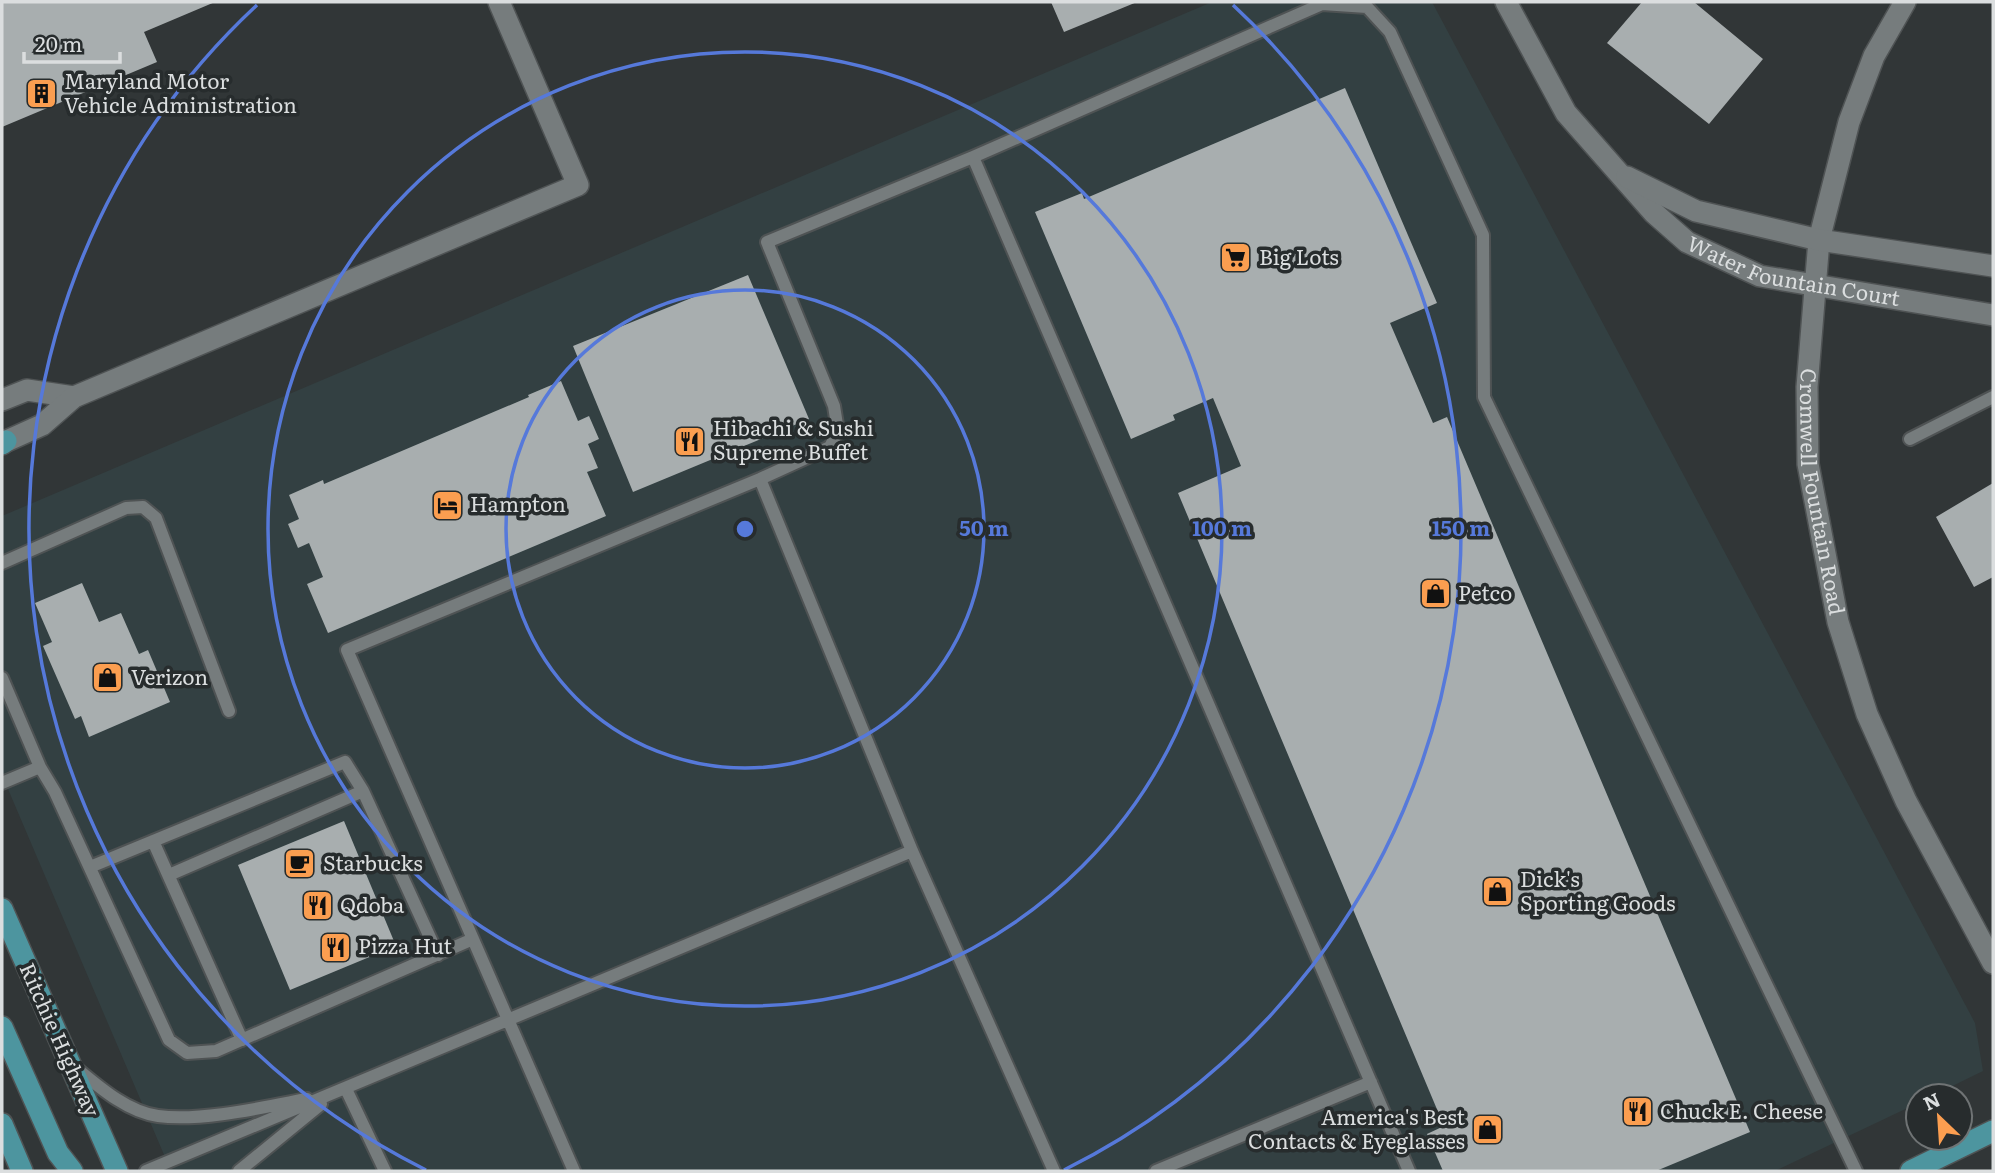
<svg xmlns="http://www.w3.org/2000/svg" width="1995" height="1173" viewBox="0 0 1995 1173" font-family="Literata,serif">
  <rect width="100%" height="100%" fill="#313637"/>
  <path fill="#334042" d="M1212,2H1432L1975,1023L1983,1071L1932,1096H1918V1103L1775,1171H171L2,775V516Z"/>
  <path fill="#a8aeaf" d="M2,2H215L144,32L157,62L2,127Z
    M1051,2H1137L1064,32Z
    M1642,2H1694L1763,59L1709,124L1607,43Z
    M1345,88L1437,303L1390,323L1433,423L1447,417L1750,1132L1656,1171H1443L1427,1134L1444,1126L1178,493L1241,466L1213,398L1173,415L1175,420L1131,439L1035,212L1082,193L1084,199Z
    M748,275L809,419L633,492L573,346Z
    M561,381L578,421L589,416L599,439L588,444L598,468L587,472L606,516L328,633L307,584L323,577L309,543L298,548L288,524L299,519L289,495L323,480L324,484L529,397L528,395Z
    M1993,483V577L1974,587L1936,517Z
    M82,583L99,622L121,613L139,654L148,650L170,702L89,737L81,716L75,719L43,646L52,642L35,603Z
    M344,821L396,946L290,990L238,865Z"/>
  <g fill="none" stroke-linecap="round" stroke-linejoin="round">
    <defs>
      <path id="lane" d="M973,157L1409,1171
        M1910,439L1993,397
        M760,479L912,851L1054,1171
        M2,563L126,508L143,507L156,518L229,711
        M2,678L40,767L55,792L169,1040L187,1053L216,1051L473,939
        M2,783L40,767
        M153,841L242,1040
        M90,867L345,762L363,791
        M169,875L363,791L438,955
        M75,1067C98,1086 127,1112 158,1116C200,1122 265,1107 307,1099
        M346,1089L385,1171
        M146,1171L912,851
        M239,1171L321,1104
        M574,1171L347,650L760,479L830,447L838,431L834,406L767,242L973,157L1322,4L1367,7L1390,32L1483,235L1484,397L1856,1171
        M1156,1171L1371,1082"/>
      <g id="street">
        <path id="s1" d="M1506,2L1566,113L1654,213L1687,242L1760,276L1993,315"/>
        <path id="s2" d="M1905,2L1874,56L1849,122L1819,240L1807,387L1808,464L1838,622L1867,714L1906,801L1993,963"/>
        <path d="M1627,177L1696,211L1819,240L1993,266"/>
        <path d="M2,400L27,390L74,397"/>
        <path d="M2,443L42,425L74,397L578,185L499,2"/>
      </g>
      <path id="primary" d="M2,444L6,441
        M2,909L117,1171
        M2,1027L58,1153L72,1171
        M2,1124L22,1171
        M1911,1171L1993,1131"/>
    </defs>
    <use href="#lane" stroke="#4f5354" stroke-width="16"/>
    <use href="#street" stroke="#4f5354" stroke-width="24"/>
    <use href="#primary" stroke="#4f5354" stroke-width="24"/>
    <use href="#lane" stroke="#767c7d" stroke-width="12"/>
    <use href="#street" stroke="#767c7d" stroke-width="21"/>
    <use href="#primary" stroke="#4d959f" stroke-width="21"/>
  </g>
  <g fill="none" stroke="#5679da" stroke-width="3.5">
    <circle cx="745" cy="529" r="239"/>
    <circle cx="745" cy="529" r="477"/>
    <path d="M426 1170A716 716 0 0 1 257 5M1233 5A716 716 0 0 1 1064 1170"/>
  </g>
  <defs>
    <symbol id="building-square" viewBox="-11 -11 22 22"><rect x="-9" y="-9" width="18" height="18" rx="4" fill="#fb9e50" stroke="#272c2d"/><path d="M-4-6H4V6H1V3H-1V6H-4ZM-2.5-4.3h1.7v1.8h-1.7ZM.8-4.3h1.7v1.8H.8ZM-2.5-1h1.7V.8h-1.7ZM.8-1h1.7V.8H.8Z" fill="#111"/></symbol>
    <symbol id="supermarket-square" viewBox="-11 -11 22 22"><rect x="-9" y="-9" width="18" height="18" rx="4" fill="#fb9e50" stroke="#272c2d"/><path d="M-6-5.5h2.5l.6 2H6L4.5 2H-2.5L-4.4-4H-6ZM-1.5 3.2a1.3 1.3 0 1 0 .1 0ZM3 3.2a1.3 1.3 0 1 0 .1 0Z" fill="#111"/></symbol>
    <symbol id="restaurant-square" viewBox="-11 -11 22 22"><rect x="-9" y="-9" width="18" height="18" rx="4" fill="#fb9e50" stroke="#272c2d"/><path d="M-5-6h1v4h1v-4h1v4h1v-4h1v5L-1.5 .5V6h-2V.5L-5-1ZM5-6V6H3V1.5H1.5Q1.5-4 5-6Z" fill="#111"/></symbol>
    <symbol id="hotel-square" viewBox="-11 -11 22 22"><rect x="-9" y="-9" width="18" height="18" rx="4" fill="#fb9e50" stroke="#272c2d"/><path d="M-6-4.5h1.5V1H6V5H4.5V3h-9V5H-6ZM-4 0a1.8 1.8 0 1 1 3.6 0ZM.5 0V-2.5h3Q6-2.5 6 0Z" fill="#111"/></symbol>
    <symbol id="shop-square" viewBox="-11 -11 22 22"><rect x="-9" y="-9" width="18" height="18" rx="4" fill="#fb9e50" stroke="#272c2d"/><path d="M-5-2.5h2.3a2.7 3.5 0 0 1 5.4 0H5L5.5 6h-11ZM-1.5-2.5h3a1.5 2.3 0 0 0-3 0Z" fill="#111"/></symbol>
    <symbol id="cafe-square" viewBox="-11 -11 22 22"><rect x="-9" y="-9" width="18" height="18" rx="4" fill="#fb9e50" stroke="#272c2d"/><path d="M-5.5-4.5H6V0H3Q3 3.5 0 3.5H-2.5Q-5.5 3.5-5.5 0ZM3-3.2v2h1.7v-2ZM-6 4.5H4V6H-6Z" fill="#111"/></symbol>
  </defs>
  <g fill-rule="evenodd">
    <use href="#building-square" x="24" y="76" width="35" height="35"/>
    <use href="#supermarket-square" x="1218" y="240" width="35" height="35"/>
    <use href="#restaurant-square" x="672" y="424" width="35" height="35"/>
    <use href="#hotel-square" x="430" y="488" width="35" height="35"/>
    <use href="#shop-square" x="1418" y="576" width="35" height="35"/>
    <use href="#shop-square" x="90" y="660" width="35" height="35"/>
    <use href="#cafe-square" x="282" y="846" width="35" height="35"/>
    <use href="#shop-square" x="1480" y="874" width="35" height="35"/>
    <use href="#restaurant-square" x="300" y="888" width="35" height="35"/>
    <use href="#restaurant-square" x="318" y="930" width="35" height="35"/>
    <use href="#restaurant-square" x="1620" y="1094" width="35" height="35"/>
    <use href="#shop-square" x="1470" y="1112" width="35" height="35"/>
  </g>
  <g text-anchor="middle" stroke-width="7" stroke-linejoin="round" paint-order="stroke">
    <g font-size="21" fill="#dbdedf" stroke="#272c2d" text-anchor="start">
      <text x="64" y="89">Maryland Motor<tspan x="64" dy="24">Vehicle Administration</tspan></text>
      <text x="1259" y="265">Big Lots</text>
      <text x="713" y="436">Hibachi &amp; Sushi<tspan x="713" dy="24">Supreme Buffet</tspan></text>
      <text x="470" y="512">Hampton</text>
      <text x="1458" y="601">Petco</text>
      <text x="131" y="685">Verizon</text>
      <text x="323" y="871">Starbucks</text>
      <text x="1520" y="887">Dick's<tspan x="1520" dy="24">Sporting Goods</tspan></text>
      <text x="340" y="913">Qdoba</text>
      <text x="358" y="954">Pizza Hut</text>
      <text x="1660" y="1119">Chuck E. Cheese</text>
      <text x="1465" y="1125" text-anchor="end">America's Best<tspan x="1465" dy="24">Contacts &amp; Eyeglasses</tspan></text>
    </g>
    <g font-size="21" fill="#dbdedf" stroke="#272c2d">
      <text dy="7" stroke="none"><textPath href="#s1" startOffset="415">Water Fountain Court</textPath></text>
      <text dy="7" stroke="none"><textPath href="#s2" startOffset="508">Cromwell Fountain Road</textPath></text>
      <text transform="translate(59 1040) rotate(66)" y="7">Ritchie Highway</text>
    </g>
  </g>
  <circle cx="745" cy="529" r="10" fill="#5679da" stroke="#272c2d" stroke-width="3.5"/>
  <g font-size="21" text-anchor="middle" font-weight="bold" fill="#5679da" stroke="#272c2d" stroke-width="7" stroke-linejoin="round" paint-order="stroke">
    <text x="984" y="536">50 m</text>
    <text x="1222" y="536">100 m</text>
    <text x="1461" y="536">150 m</text>
  </g>
  <rect width="1995" height="1173" fill="none" stroke="#dbdedf" stroke-width="7"/>
  <g transform="translate(1939 1117) rotate(335)"><circle r="33" fill="#272c2d" stroke="#6f7374" stroke-width="2"/>
  <path d="M0-5L12 26L0 18L-12 26Z" fill="#fb9e50"/>
  <text y="-10" font-size="19" font-weight="bold" text-anchor="middle" fill="#dbdedf">N</text>
  </g>
  <path d="M24 52v10h96v-10" fill="none" stroke="#dbdedf" stroke-width="3.5"/>
  <text x="35" y="52" font-size="21" fill="#dbdedf" stroke="#272c2d" stroke-width="5" paint-order="stroke">20 m</text>
</svg>
